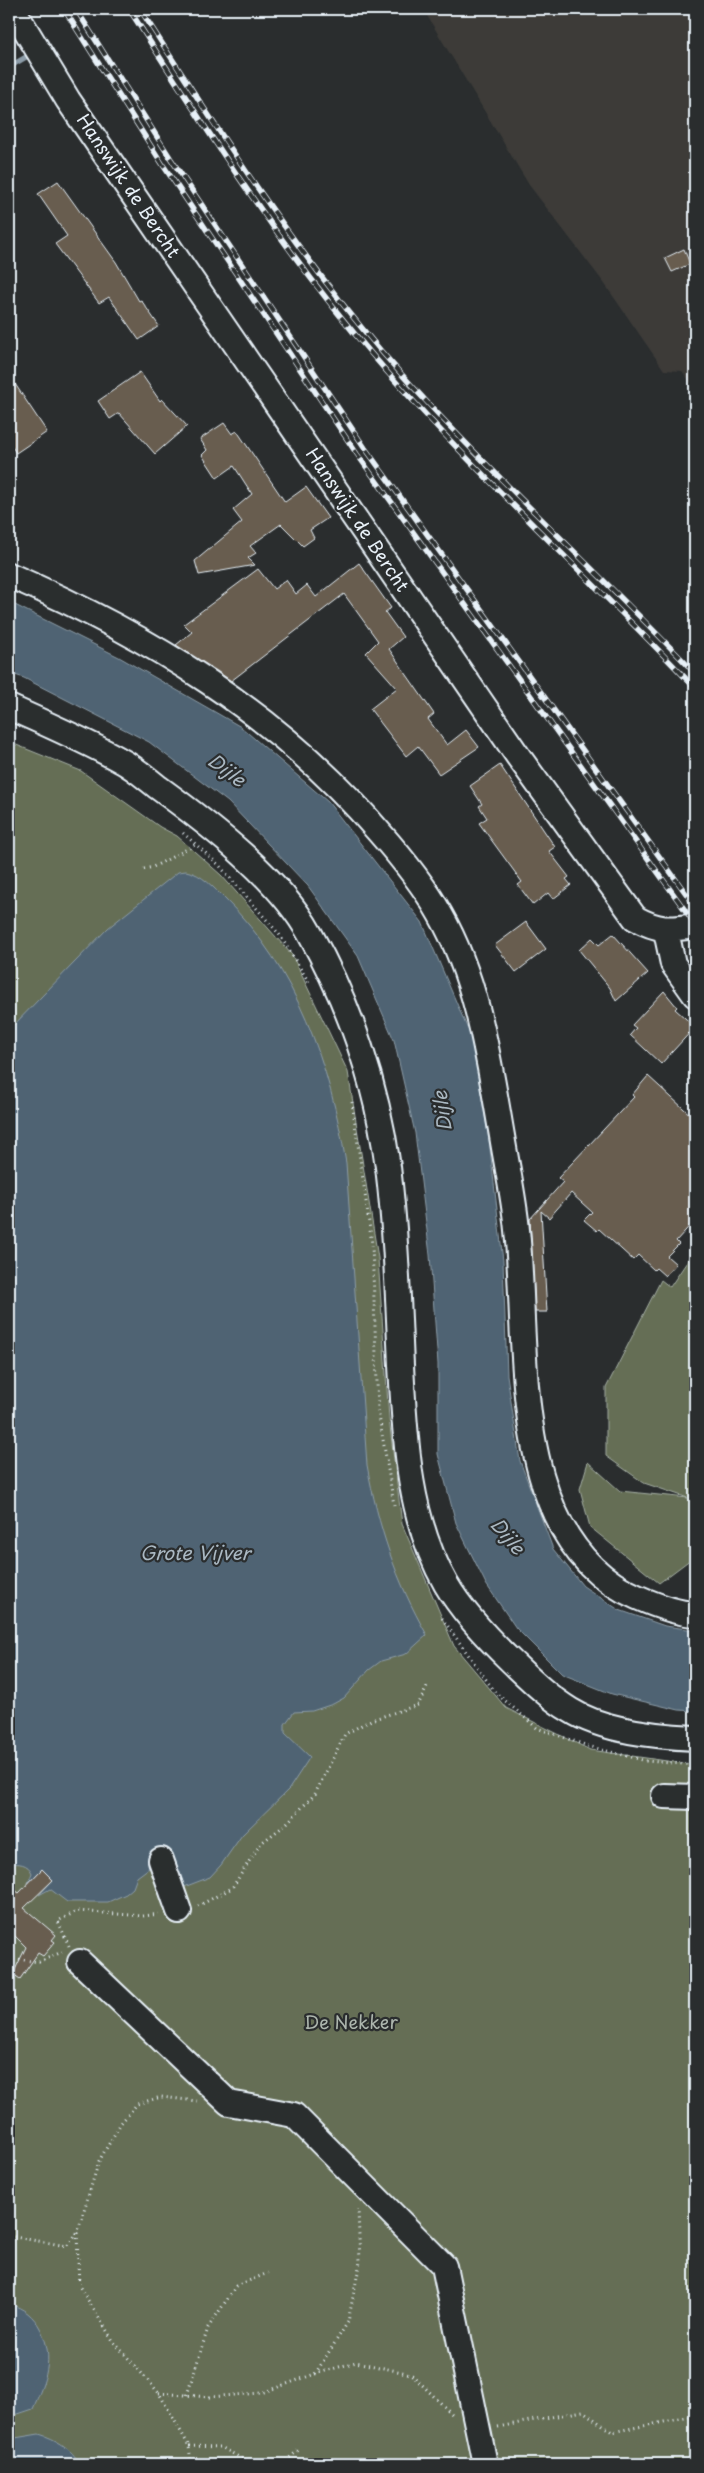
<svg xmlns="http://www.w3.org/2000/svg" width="704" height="2473" viewBox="0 0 704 2473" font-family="'Playpen Sans',sans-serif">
  <rect width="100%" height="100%" fill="#2a2d2e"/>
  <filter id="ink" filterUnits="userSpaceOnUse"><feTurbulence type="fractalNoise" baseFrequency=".02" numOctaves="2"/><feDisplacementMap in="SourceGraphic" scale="10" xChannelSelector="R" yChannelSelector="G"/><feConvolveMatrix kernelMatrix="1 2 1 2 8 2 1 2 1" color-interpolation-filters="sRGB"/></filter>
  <g filter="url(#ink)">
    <path fill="#3c3b38" d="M423,9H695V389L682,371L664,370L604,283L529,185Z"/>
    <path fill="#656e54" stroke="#a6b0a6" d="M9,742L81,771L160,827L177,836L221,875L292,955L348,1072L378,1258L389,1419L402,1524L454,1646L506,1708L590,1750L695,1765V2464H9Z
      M695,1250V1495L692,1499L695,1500V1556L659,1583L590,1527L580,1489L588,1462L620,1491L688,1498L644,1483L606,1456V1388L661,1280L670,1287Z"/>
    <path fill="#4f6473" stroke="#8c9ca8" d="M9,602L119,657L241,727L328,802L422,922L472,1039L489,1140L503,1261L507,1375L520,1461L553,1549L583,1586L619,1610L665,1626L695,1630V1711L679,1710L612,1694L562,1674L516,1628L486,1584L456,1523L438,1454V1364L430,1255L415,1133L394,1040L358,956L308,886L228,802L149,742L24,678L9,673Z
      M186,871C202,874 214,888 225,899C297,969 330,1065 346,1163L367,1465C378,1526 396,1581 427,1635L406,1654L381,1661L369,1670L344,1698L333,1704L312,1711L294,1712L285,1724V1733L310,1757L289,1789L242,1835L221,1865L210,1877L166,1894L158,1870L149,1868L137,1877L133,1888L126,1894L108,1902H67L50,1889L39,1895L53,1880L42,1869L28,1883L32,1873C28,1863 18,1863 9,1864V1030L108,928L178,872Z
      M9,2304C24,2308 34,2316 41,2330C55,2360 45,2380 33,2409L9,2417Z
      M39,2434C56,2439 71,2448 80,2464H9V2439Z"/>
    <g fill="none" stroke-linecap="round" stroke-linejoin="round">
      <path stroke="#8c9ca8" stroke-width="5.5" d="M9,67L26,57"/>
    </g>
    <path fill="#675d4f" stroke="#e8f1f8" d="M58,181L116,262L139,301L141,300L159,326L139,340L109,297L99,303L55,244L67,236L38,194Z
      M684,249L690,264L672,272L665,258Z
      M140,372L160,401L162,399L187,426L155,454L119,413L110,419L98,401Z
      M9,375L47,432L16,453L9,442Z
      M224,423L232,434L237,431L285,502L306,487L328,518L310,530L314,538L303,546L281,524L250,546L256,553L248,558L255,565L199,575L195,561L242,522L233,510L252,494L234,466L217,478L202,455L207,450L200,439Z
      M359,563L391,608L385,612L403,637L389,649L434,714L428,719L447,745L466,730L479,747L439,774L418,746L406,756L370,709L397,688L366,653L378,641L344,594L231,681L176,645L192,632L184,624L258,569L274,589L286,580L296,594L307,585L316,597Z
      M500,765L555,847L549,851L569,877L566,879L571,885L553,899L548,893L533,905L518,885L522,882L479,823L487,818L479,806L482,804L470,786Z
      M526,922L546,949L516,972L495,945Z
      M613,934L648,973L616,1001L610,988L579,950L592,938L599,945Z
      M664,991L677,1007L675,1009L695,1027L661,1064L630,1035L636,1028L632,1025Z
      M648,1076L695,1119V1220L676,1241L679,1244L667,1256L676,1264L665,1276L656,1268L654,1270L638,1255L633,1260L599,1229L597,1231L584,1220L592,1212L571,1193L549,1218L541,1211L547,1312H535L530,1219L563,1182L558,1178L634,1097L632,1095Z
      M42,1869L53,1880L24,1908L56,1935L52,1940L55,1942L43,1956L38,1953L20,1979L13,1974L26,1947L9,1930V1886L19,1893Z"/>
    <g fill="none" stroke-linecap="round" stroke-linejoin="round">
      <defs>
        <path id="minor" d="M13,9L68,100L103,151L518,756L635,918C659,931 669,930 695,926
          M9,575C148,635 280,715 379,832C401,857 424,885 440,914C478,980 489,1061 502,1136C507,1167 514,1198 517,1230C529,1346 506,1540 637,1597C655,1605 675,1613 695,1614
          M9,707C46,724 84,740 120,760C134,767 146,778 159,788C210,825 280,879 310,934C350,1005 377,1086 388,1167C396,1232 398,1299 401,1365C405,1438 408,1518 446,1584C463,1613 488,1639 512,1662C530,1679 548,1697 570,1710C603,1731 656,1736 695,1738
          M666,931L673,964L695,995
          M664,1796L695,1797
          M161,1860L179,1911
          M80,1962L229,2103L294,2115L444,2266L485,2464"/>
      </defs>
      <use href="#minor" stroke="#e8f1f8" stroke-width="28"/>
      <path stroke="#e8f1f8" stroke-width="3" stroke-dasharray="1 4" stroke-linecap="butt" d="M183,833L219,865L279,934L310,984
        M144,869L153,867L195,845
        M352,1102L372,1244L378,1410L394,1505
        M442,1618L495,1692L537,1728L588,1746L646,1761L695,1765
        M198,1906L232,1888L261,1843L285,1825L315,1794L345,1734L371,1720L418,1705L428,1685
        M69,1946L58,1921L77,1911L143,1916L160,1914
        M9,1958L39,1962L62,1952
        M77,2233L79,2286L114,2342L159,2393L189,2446L191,2464
        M9,2236L67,2246L77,2233L99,2161L121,2123L137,2104L161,2097L197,2101
        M315,2374L356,2362L411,2374L454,2416
        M159,2393L209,2397L261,2393L315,2374L348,2322L360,2262L358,2209
        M187,2395L208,2328L236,2286L268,2273
        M498,2427L583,2411L612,2432L695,2416
        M189,2446L221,2447L246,2461L263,2464
        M282,2464L300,2449"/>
      <use href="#minor" stroke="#2a2d2e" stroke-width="24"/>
      <defs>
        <path id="rail" d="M64,9L163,165L357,454L695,924
          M76,9L171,159L365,448L695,906
          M129,9C206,129 282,250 375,358C475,474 590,577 695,688
          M140,9C215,126 291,245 381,351C479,464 592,565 695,673"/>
      </defs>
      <use href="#rail" stroke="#e8f1f8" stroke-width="5.5"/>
      <use href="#rail" stroke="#2a2d2e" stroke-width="4" stroke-dasharray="11" stroke-linecap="butt"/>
    </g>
  </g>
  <g text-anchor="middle" stroke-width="4.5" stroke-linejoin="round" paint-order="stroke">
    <g font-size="18" fill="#e8f1f8" stroke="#2a2d2e">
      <text transform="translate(128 186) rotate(56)" y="6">Hanswijk de Bercht</text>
      <text transform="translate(357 520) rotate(56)" y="6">Hanswijk de Bercht</text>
    </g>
    <g font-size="18" fill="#adb6ae" stroke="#2a2d2e">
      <text x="351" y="2029">De Nekker</text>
    </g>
    <g font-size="19" font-style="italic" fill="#abb9c3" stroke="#2a2d2e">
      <text transform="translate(227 770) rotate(37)" y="7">Dijle</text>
      <text transform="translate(442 1111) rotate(-97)" y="7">Dijle</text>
      <text transform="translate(508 1536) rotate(50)" y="7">Dijle</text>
      <text x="195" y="1560">Grote Vijver</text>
    </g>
  </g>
  <rect width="704" height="2473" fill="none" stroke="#2a2d2e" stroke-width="30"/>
  <rect x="15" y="15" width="674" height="2443" fill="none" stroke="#e8f1f8" stroke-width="2" filter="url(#ink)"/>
</svg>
